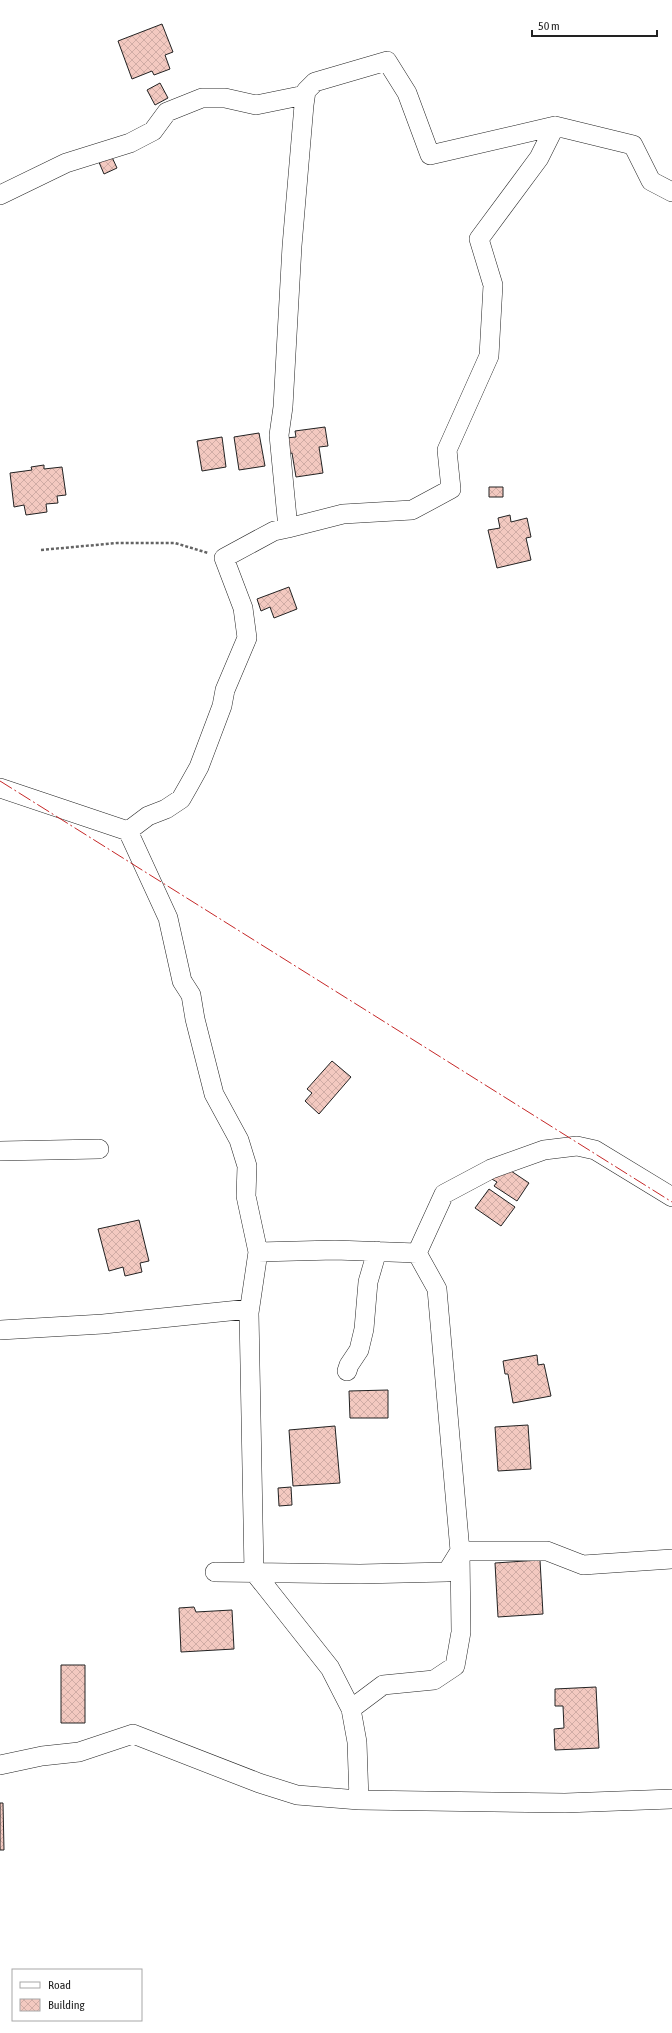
<svg xmlns="http://www.w3.org/2000/svg" width="672" height="2033" viewBox="0 0 672 2033" font-family="'Asap Condensed',sans-serif">
  <defs>
    <pattern id="building-cross-hatch" width="8" height="8" patternUnits="userSpaceOnUse"><rect width="8" height="8" fill="#f3c9c0"/><path d="M0 0l8 8M0 8l8-8" fill="none" stroke="#d0aca5"/></pattern>
  </defs>
  <rect width="100%" height="100%" fill="#fff"/>
  <path fill="url(#building-cross-hatch)" stroke="#222" d="M162,24L173,52L165,55L170,69L154,75L152,71L132,79L118,41Z
    M160,83L168,98L155,105L147,90Z
    M111,155L117,168L104,174L98,160Z
    M325,427L328,446L319,447L323,473L296,477L292,453L288,454L286,438L296,437L295,431Z
    M259,433L265,466L239,470L234,437Z
    M222,437L226,467L202,471L197,441Z
    M44,465V469L62,467L66,495L57,496L58,503L46,504L47,512L26,515L24,505L14,507L10,473L32,470L31,467Z
    M489,487H503V497H489Z
    M510,515L511,522L527,518L531,537L526,538L531,560L497,568L488,530L500,528L498,518Z
    M289,587L297,609L274,618L270,607L261,611L257,599Z
    M332,1061L351,1077L319,1114L305,1101L312,1093L307,1089Z
    M505,1167L529,1183L517,1201L494,1186L497,1182L490,1178Z
    M489,1189L515,1207L501,1226L475,1208Z
    M139,1220L149,1261L140,1263L142,1272L125,1276L123,1267L109,1271L98,1229Z
    M537,1355L538,1365L544,1364L551,1396L513,1403L508,1374H505L503,1361Z
    M388,1390V1418H350L349,1391Z
    M528,1425L531,1469L498,1471L495,1427Z
    M335,1426L340,1483L293,1486L289,1430Z
    M291,1487L292,1505L279,1506L278,1488Z
    M540,1560L543,1614L498,1617L495,1563Z
    M194,1607L196,1612L232,1610L234,1649L181,1652L179,1608Z
    M61,1665H85V1723H61Z
    M596,1687L599,1748L555,1750L554,1729L564,1728L563,1706H555V1689Z
    M0,1803H3L4,1850H0Z"/>
  <g fill="none" stroke-linecap="round" stroke-linejoin="round">
    <defs>
      <path id="minor" d="M0,195L66,163L130,143L153,131L167,112L202,98H225L256,105L305,95
        M288,528L343,514L412,510L451,489L447,450L489,356L493,285L479,239L539,158L555,126
        M0,788L128,831L148,816L166,809L181,799L189,785L199,767L222,706L225,690L247,638L243,608L224,558L274,531L288,528L279,435L283,407L292,246L304,105L306,91L315,82L387,61L407,93L430,155L555,126L633,145L651,181L672,192
        M128,831L168,918L182,981L191,995L195,1019L214,1094L239,1140L247,1166L246,1196L258,1252L249,1313L254,1572L330,1668L351,1709L357,1742L359,1800
        M0,1151L99,1149
        M258,1252L335,1250L417,1253L444,1194L491,1169L544,1150L577,1146L595,1150L672,1197
        M0,1330L103,1324L249,1309
        M347,1371L349,1365L359,1350L364,1329L368,1282L377,1251
        M215,1572L360,1574L447,1572L460,1551H547L583,1565L672,1559
        M351,1709L383,1685L434,1680L455,1666L461,1632L460,1551L437,1289L417,1253
        M0,1765L42,1756L79,1752L133,1734L259,1783L297,1795L359,1800L565,1803L672,1799"/>
    </defs>
    <use href="#minor" stroke="#222" stroke-width="20"/>
    <path stroke="#646464" stroke-width="2.5" stroke-dasharray="3 2" stroke-linecap="butt" d="M41,550L117,543H175L208,553"/>
    <use href="#minor" stroke="#fff" stroke-width="19"/>
    <path stroke="#c62828" stroke-width="1" stroke-dasharray="14 3 2 3" stroke-linecap="butt" d="M0,781L672,1202"/>
  </g>
  <rect x="12" y="1969" width="130" height="52" fill="#ffffff" stroke="#a7a7a7"/>
  <rect x="20" y="1982" width="20" height="6" fill="#ffffff" stroke="#a7a7a7"/>
  <text x="48" y="1989" font-size="12" fill="#222222">Road</text>
  <rect x="20" y="1999" width="20" height="12" fill="url(#building-cross-hatch)" stroke="#a7a7a7"/>
  <text x="48" y="2009" font-size="12" fill="#222222">Building</text>
  <path d="M532 30v6h125v-6" fill="none" stroke="#222222" stroke-width="2"/>
  <text x="538" y="30" font-size="12" fill="#222222" stroke="#ffffff" stroke-width="3" paint-order="stroke">50 m</text>
</svg>
